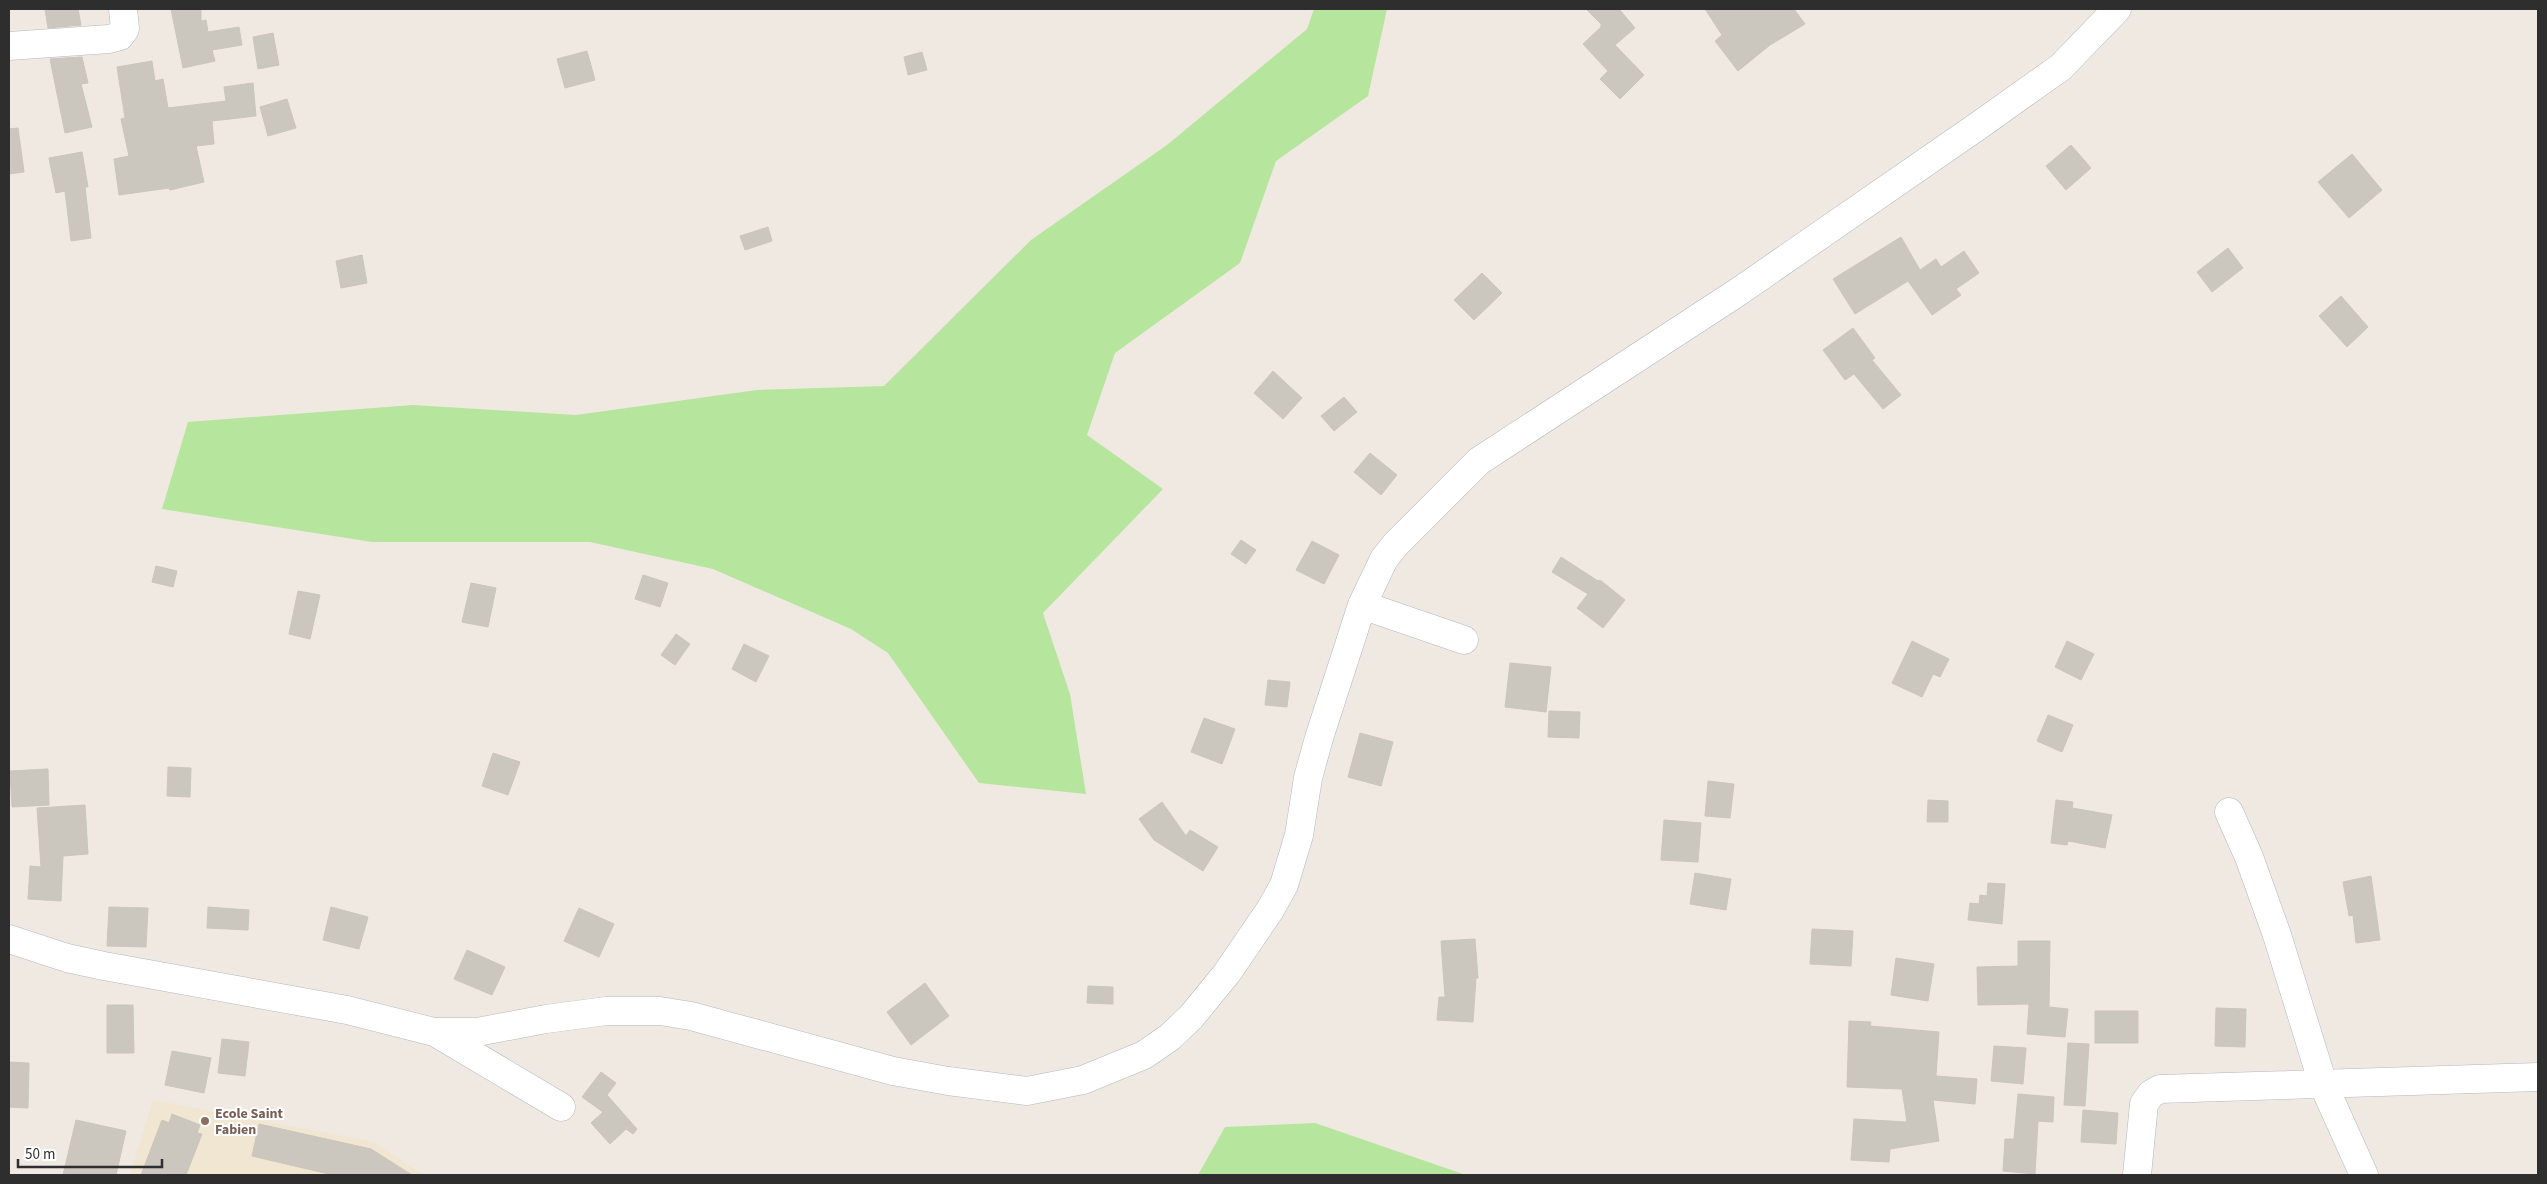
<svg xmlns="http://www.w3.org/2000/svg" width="2547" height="1184" viewBox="0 0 2547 1184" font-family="'Source Sans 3',sans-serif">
  <rect width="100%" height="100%" fill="#efe9e1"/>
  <path fill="#f0e6d1" d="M153,1100L374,1142L423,1175H130Z"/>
  <path fill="#b6e59e" d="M1314,9H1387L1368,96L1276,161L1240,263L1115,353L1087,435L1163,489L1043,613L1070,694L1086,794L979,783L888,653L851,629L713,569L590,542H372L162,509L188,422L413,405L576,415L757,390L884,386L1031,240L1167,145L1307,29Z
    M1315,1123L1466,1175H1198L1225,1127Z"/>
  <path fill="#cbc7bf" stroke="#cbc5ba" d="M45,9H78L81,25L48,28Z
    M171,9H201V21L206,20L208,32L239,27L242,45L212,50L215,61L183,68Z
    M1586,9H1619L1635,28L1615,45L1644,75L1620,99L1600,79L1608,71L1583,44L1601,27V24Z
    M1705,9H1794L1805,24L1770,45L1738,71L1715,41L1722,35Z
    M273,33L279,65L258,69L253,37Z
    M587,51L595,80L565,88L557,59Z
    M922,52L927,70L908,75L904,57Z
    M82,57L88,83L81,84L92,127L65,133L50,59Z
    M152,61L155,81L163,79L168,108L226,101L224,87L253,83L256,116L212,121L214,144L196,146L204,182L170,190L169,188L119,195L114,159L129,156L121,119L125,118L117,67Z
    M287,99L296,128L268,136L260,107Z
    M18,128L24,172L9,174V129Z
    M2071,145L2091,168L2066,190L2046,166Z
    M82,152L88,187H85L91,238L71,241L65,191L56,193L49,158Z
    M2352,154L2382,190L2349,218L2318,182Z
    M768,227L772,241L745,250L740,236Z
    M1901,237L1920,270L1936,259L1941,267L1964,251L1979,273L1956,289L1961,295L1932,315L1908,281L1855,314L1833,279Z
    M2228,248L2243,268L2212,292L2197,272Z
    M362,255L367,283L341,288L336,261Z
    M1482,273L1502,293L1474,320L1454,300Z
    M2341,296L2368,327L2347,347L2319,316Z
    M1853,328L1875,358L1872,360L1901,395L1883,409L1854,374L1845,380L1823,350Z
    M1273,371L1302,398L1283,419L1254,393Z
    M1344,397L1357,412L1334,431L1321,416Z
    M1370,453L1397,475L1381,495L1354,472Z
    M1241,540L1256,550L1246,564L1231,554Z
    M1312,541L1339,555L1324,584L1296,570Z
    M1561,557L1598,581L1600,580L1625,600L1603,628L1577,608L1588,594L1552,572Z
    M156,566L177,571L173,587L152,582Z
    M643,575L668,583L660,607L635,599Z
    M471,583L496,588L488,627L462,622Z
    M298,591L320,595L310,639L289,634Z
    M676,634L690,644L675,665L661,655Z
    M1912,641L1949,659L1940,677L1933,674L1922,697L1892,683Z
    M2067,641L2094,654L2081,680L2055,667Z
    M744,644L769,656L756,682L732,669Z
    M1510,663L1551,667L1546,712L1505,707Z
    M1268,680L1290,682L1287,707L1265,705Z
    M1549,711L1580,712L1579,738L1548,737Z
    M2048,715L2073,725L2062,752L2037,741Z
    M1204,718L1235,729L1222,764L1191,752Z
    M1360,733L1393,742L1381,786L1348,777Z
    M493,753L520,762L508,795L482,786Z
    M168,767L191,768L190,797L167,796Z
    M48,769L49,805L12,807L10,771Z
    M1708,781L1734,784L1730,818L1705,816Z
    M1928,800L1948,801V822H1927Z
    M2056,800L2073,802L2072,808L2112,815L2105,848L2068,841L2067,845L2051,843Z
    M1162,802L1186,836L1190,830L1218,847L1203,871L1154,840L1139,819Z
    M85,805L88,854L63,856L61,901L28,899L30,866L41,867L37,808Z
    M1664,820L1701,823L1698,862L1661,860Z
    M1695,873L1731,879L1726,910L1690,904Z
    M2371,876L2380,940L2356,943L2353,915L2349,916L2343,882Z
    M1988,883L2005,884L2002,924L1968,920L1970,903L1979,904L1980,895L1987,896Z
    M109,907L148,908L146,947L107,946Z
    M208,907L249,910L248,930L207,928Z
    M331,907L368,917L359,949L323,940Z
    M579,908L614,924L599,957L564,941Z
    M1812,929L1853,931L1851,966L1810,964Z
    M1475,939L1478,978H1476L1473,1022L1437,1020L1439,997H1445L1441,941Z
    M2018,941H2050L2049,1007L2068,1009L2065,1037L2027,1034L2029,1004L1978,1005L1977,967L2018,966Z
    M467,950L505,967L492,995L454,979Z
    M1896,958L1934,964L1928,1001L1891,995Z
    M925,983L949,1016L911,1045L887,1012Z
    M1088,986L1113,987V1004L1087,1003Z
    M107,1005H133L134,1053H107Z
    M2216,1008L2246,1009L2245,1047L2215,1046Z
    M2095,1011H2138V1043H2095Z
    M1849,1021L1871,1022L1870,1026L1939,1032L1936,1076L1977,1079L1975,1104L1933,1100L1939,1141L1890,1149L1889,1162L1851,1160L1854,1119L1907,1122L1902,1089L1847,1087Z
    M222,1039L249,1042L245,1076L218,1073Z
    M2068,1043L2089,1044L2085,1106L2064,1105Z
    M1994,1046L2026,1048L2023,1084L1991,1081Z
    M172,1051L211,1058L204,1093L165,1085Z
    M9,1062L29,1063L28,1108L9,1107Z
    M601,1072L616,1083L607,1095L637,1129L633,1134L626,1129L610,1144L591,1123L603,1112L582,1097Z
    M2018,1094L2054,1097L2053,1122L2038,1121L2035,1174L2003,1171L2005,1139H2014Z
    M2083,1110L2118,1113L2116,1144L2081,1142Z
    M172,1114L200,1125L197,1133L202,1134L186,1175H141L162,1120L169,1123Z
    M76,1120L126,1131L116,1175H63Z
    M259,1124L371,1149L412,1175H333L252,1156Z"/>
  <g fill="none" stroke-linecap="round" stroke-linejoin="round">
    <defs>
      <path id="minor" d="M9,46L109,39L120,36L125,29L123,9
        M1362,605L1464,640
        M2229,812L2249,857L2277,935L2323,1084L2364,1175
        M9,939L67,958L104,966L347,1010L434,1032H477L546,1019L606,1011H660L691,1016L893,1071L948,1081L1027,1091L1083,1080L1144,1055L1170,1037L1191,1017L1227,973L1270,910L1284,885L1299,835L1308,778L1319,738L1362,605L1384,559L1396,544L1479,461L1738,292L1978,126L2061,67L2117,9
        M438,1034L561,1107
        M2137,1175L2144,1104L2151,1094L2160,1089L2538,1077"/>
    </defs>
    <use href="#minor" stroke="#b4b7c1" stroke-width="29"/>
    <use href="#minor" stroke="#fff" stroke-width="28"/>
  </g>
  <circle fill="#8d6e63" stroke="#fff" stroke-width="2" cx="205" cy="1121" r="5"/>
  <g text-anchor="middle" stroke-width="4" stroke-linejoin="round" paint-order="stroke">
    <g font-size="14" font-weight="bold" fill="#785e54" stroke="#fff" text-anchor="start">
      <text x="215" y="1118">Ecole Saint<tspan x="215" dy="16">Fabien</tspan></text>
    </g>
  </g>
  <rect width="2547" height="1184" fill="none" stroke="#2e2e2e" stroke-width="20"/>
  <path d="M18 1159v8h144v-8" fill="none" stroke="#2e2e2e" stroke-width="2.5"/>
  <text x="25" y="1159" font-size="15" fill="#2e2e2e" stroke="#ffffff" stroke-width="4" paint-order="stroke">50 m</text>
</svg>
